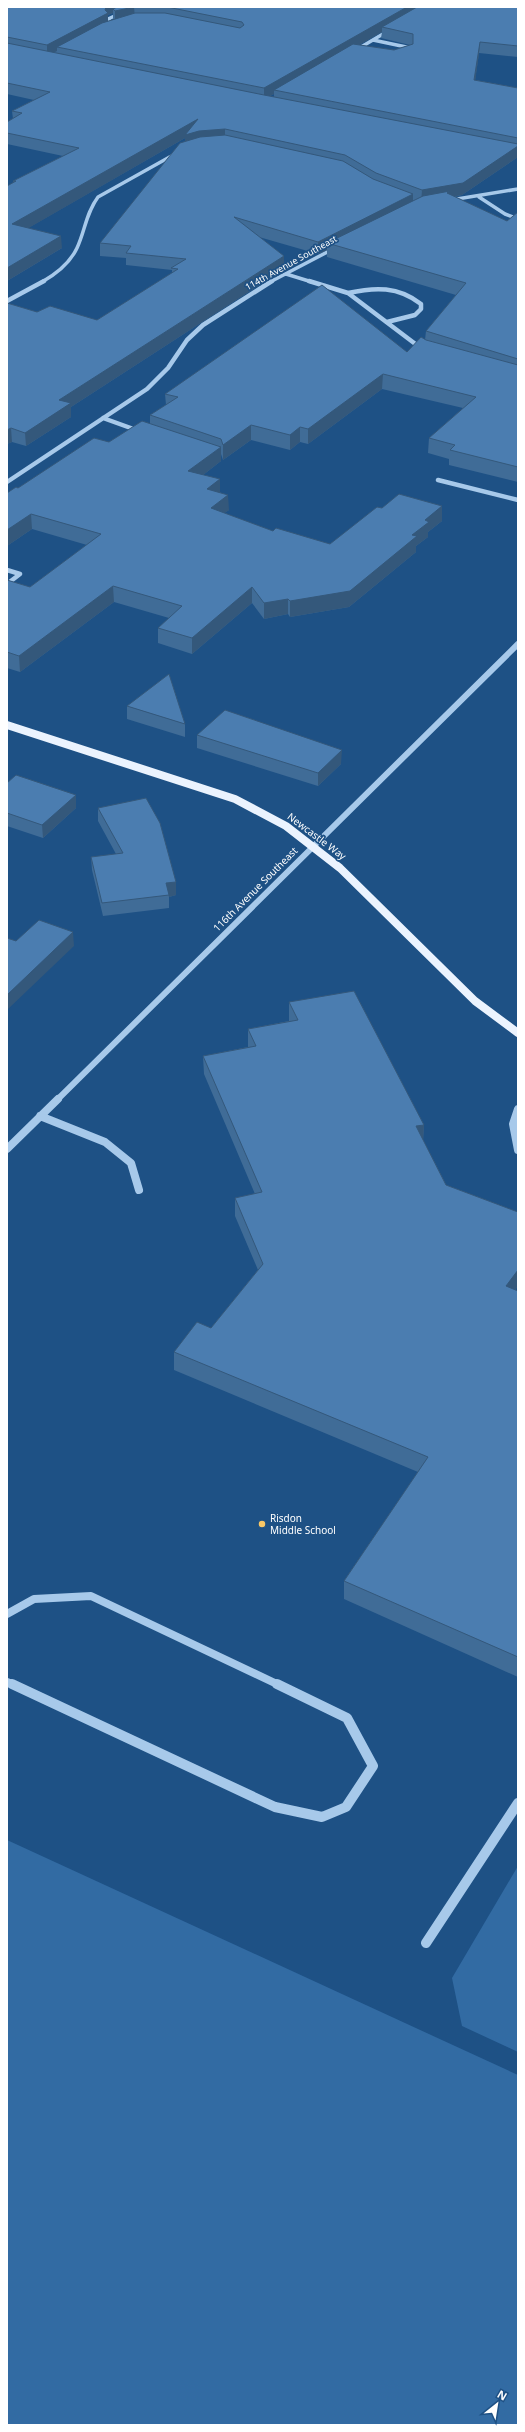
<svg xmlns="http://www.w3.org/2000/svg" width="525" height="2432" viewBox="0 0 525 2432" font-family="'Noto Sans',sans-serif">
  <rect width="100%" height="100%" fill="#1e5185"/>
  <path fill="#326ba3" d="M7,1840L518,2075V2425H7Z
    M518,1866V2052L462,2026L452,1978Z"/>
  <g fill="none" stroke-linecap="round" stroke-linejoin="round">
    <path stroke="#a7c9ea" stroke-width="3.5" d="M114,26L108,19L121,13
      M373,40L411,48V51
      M356,50L388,31
      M479,197L505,214L518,219
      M451,200L518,189
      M286,274L312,282
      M42,282C56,274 70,263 77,248C85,231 86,213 98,197L175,154
      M270,282L335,248"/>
    <path stroke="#a7c9ea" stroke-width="4.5" d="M309,281L348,293L422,349
      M348,293C375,287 398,286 421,304V309L415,315L387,322
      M7,301L44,281
      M103,418L139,431
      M438,480L518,500
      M7,482L147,389L168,368L187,340L203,325L272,281
      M7,570L20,574L7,584"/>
    <path stroke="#a7c9ea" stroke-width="6" d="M57,1100L518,644"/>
    <path stroke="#a7c9ea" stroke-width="8" d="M518,1109L513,1124L518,1150
      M40,1116L105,1142L131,1163L139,1190
      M7,1149L58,1099
      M7,1614L34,1599L91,1596L279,1685
      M7,1682L14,1685"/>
    <path stroke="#a7c9ea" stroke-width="10" d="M12,1684L275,1807L322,1817L346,1807L373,1766L347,1718L277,1684
      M426,1943L518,1803"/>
    <path stroke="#ebf3fe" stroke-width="8" d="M7,725L235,799L286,826L340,868L475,1001L518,1033"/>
  </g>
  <path fill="#406c97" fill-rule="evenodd" d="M7,7H518V57L479,53L475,80L518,88V157L462,195L455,197L507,221L518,212V482L449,465V459L428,453L429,438L463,408L382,389L308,444L300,442L290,450L251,440L223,460L221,454V461L203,475L220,492L229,510L224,513L273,531L330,544L382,508L442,521L428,532V537L416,546V552L349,607L290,617L288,614L264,619L252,603L192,654L158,643V628L169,618L114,602L20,672L7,668V580L30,587L87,545L32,529L7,546V493L18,488L109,442L150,423V415L166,405L165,394L407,352L425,340L426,331L456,295L327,257V250L318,254L259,237L284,256V269L71,407V417L26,446L12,442L7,444V303L37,312L97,320L172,273V270L126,265V258L100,256V243L185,142V138L28,228L62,248L7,281V186L13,183V181L63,156L7,144V122L13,119L12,111L34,100L7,94ZM113,13V20L108,21V15ZM382,32L381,38L410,45L394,50L359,45ZM274,94V97L270,96Z
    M127,706L185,724V737L127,719Z
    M197,735L341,764L318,786L197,748Z
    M7,783L76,808L43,838L7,826Z
    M98,808L176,882V895L169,897V908L103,916L92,870L91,857L116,854L98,821Z
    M289,1002L424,1125L423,1140L446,1185L518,1212V1286L515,1290L518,1291V1677L344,1599V1581L418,1472L174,1370V1352L211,1328L258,1270L235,1216V1198L255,1194L204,1074L203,1056L248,1047V1029L289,1021Z"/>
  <path fill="#34587b" d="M106,7H134L135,18L115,22V11L113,9V13L108,15V24L57,47V51L47,56V45L105,10Z
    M407,7H425L382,27V32L279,91L274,90V94L264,99V88Z
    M480,42L479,53L474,91V80Z
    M198,119L199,131L225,129V141L185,147V138L13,237L12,224Z
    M518,146V157L462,195L421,203L422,190Z
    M413,194V206L327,243V250L318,254V242Z
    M61,236L62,248L7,281V268Z
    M284,256V269L71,407V417L26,446L25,433L59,400Z
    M383,374L382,389L308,444V429Z
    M251,425V440L223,460V445Z
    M300,427V442L290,450V435Z
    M11,428L12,442L7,444V430Z
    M221,447V461L189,486L188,471Z
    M220,479V494L207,489Z
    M228,495L229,510L211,523V508Z
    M442,506V521L428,532V537L416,546V552L349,607L290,617V601L412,535L425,520Z
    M31,514L32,529L7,546V530Z
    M113,586L114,602L20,672L19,656Z
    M252,587V603L192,654V638Z
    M288,599V614L264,619V603Z
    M342,750L341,764L318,786V773Z
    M76,795V808L43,838L42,825Z
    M176,882V895L169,897L166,883Z
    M73,932L74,946L7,1010V995Z
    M424,1125L423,1143L416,1126Z
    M518,1270V1286L504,1305L506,1286Z"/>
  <path fill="#4b7db0" stroke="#34587b" d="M7,7H106L105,10L108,13L47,45L7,37V22H8H7Z
    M117,7H134L115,11L113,9Z
    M167,7H407L264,88L57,47L102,23L135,13H165L240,28L244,25L242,22Z
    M417,7H518V46L480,42L474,80L518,88V138L274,90L353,44L394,50L413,44V34L382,27Z
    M7,43L264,95L518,144V146L463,183L422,190L376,173L345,155L225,129L199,131L185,135L198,119L12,224L61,236L7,268V186L16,181H13L79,148L7,133V122L22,113L12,111L50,92L7,83Z
    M225,135L343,161L373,179L413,194L318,242L234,217L284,256L59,400L71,403L25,433L11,428L7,430V303L37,312L50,306L97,320L178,269L171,268L186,259L126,253L131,246L100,243L180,143L200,137Z
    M450,191L447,193L507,221L518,212V359L426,331L466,283L327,243L423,196Z
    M322,285L407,352L421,337L426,340L518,365V467L450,450L455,445L429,438L476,397L383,374L308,429L300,427L290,435L251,425L223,445L221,439L150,415L178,397L165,394Z
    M142,421L221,447L188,471L220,479L207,489L228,495L211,508L273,531L276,528L330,544L377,507L382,508L399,494L442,506L425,520L429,522L412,535L417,536L350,591L290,601L288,599L264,603L252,587L192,638L158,628L182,606L113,586L19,656L7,652V580L30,587L101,534L31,514L7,530V493L16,487L18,488L94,438L109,442Z
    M169,674L185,724L127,706Z
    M225,710L342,750L318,773L197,735Z
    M16,775L76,795L42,825L7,813V783Z
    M146,798L160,823L176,882L166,883L169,895L102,903L91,857L123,853L98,808Z
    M39,920L73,932L7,995V938L16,941Z
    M354,991L424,1125L416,1126L446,1185L518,1212V1270L506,1286L518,1291V1657L344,1581L428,1457L174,1352L197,1322L211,1328L263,1264L235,1198L262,1192L203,1056L256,1046L248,1029L298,1020L289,1002Z"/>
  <circle fill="#f9c766" stroke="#1e5185" stroke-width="1.5" cx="262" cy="1524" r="4"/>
  <g text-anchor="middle" stroke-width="3.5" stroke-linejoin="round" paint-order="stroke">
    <g font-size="9" fill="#fff" stroke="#1e5185">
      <text transform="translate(291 263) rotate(-29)" y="3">114th Avenue Southeast</text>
    </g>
    <g font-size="10" fill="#fff" stroke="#1e5185">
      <text transform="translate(317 836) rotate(37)" y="4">Newcastle Way</text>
      <text transform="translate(255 889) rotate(-45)" y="4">116th Avenue Southeast</text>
    </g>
    <g font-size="10" fill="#fff" stroke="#1e5185" text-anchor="start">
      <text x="270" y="1522">Risdon<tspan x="270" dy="12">Middle School</tspan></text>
    </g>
  </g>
  <rect width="525" height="2432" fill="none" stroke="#ffffff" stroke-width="16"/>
  <g transform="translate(497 2404) rotate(30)" stroke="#1e5185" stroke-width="3" paint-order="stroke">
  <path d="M0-3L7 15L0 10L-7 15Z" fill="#ffffff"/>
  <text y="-6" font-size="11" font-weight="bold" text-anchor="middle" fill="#ffffff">N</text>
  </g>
</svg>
